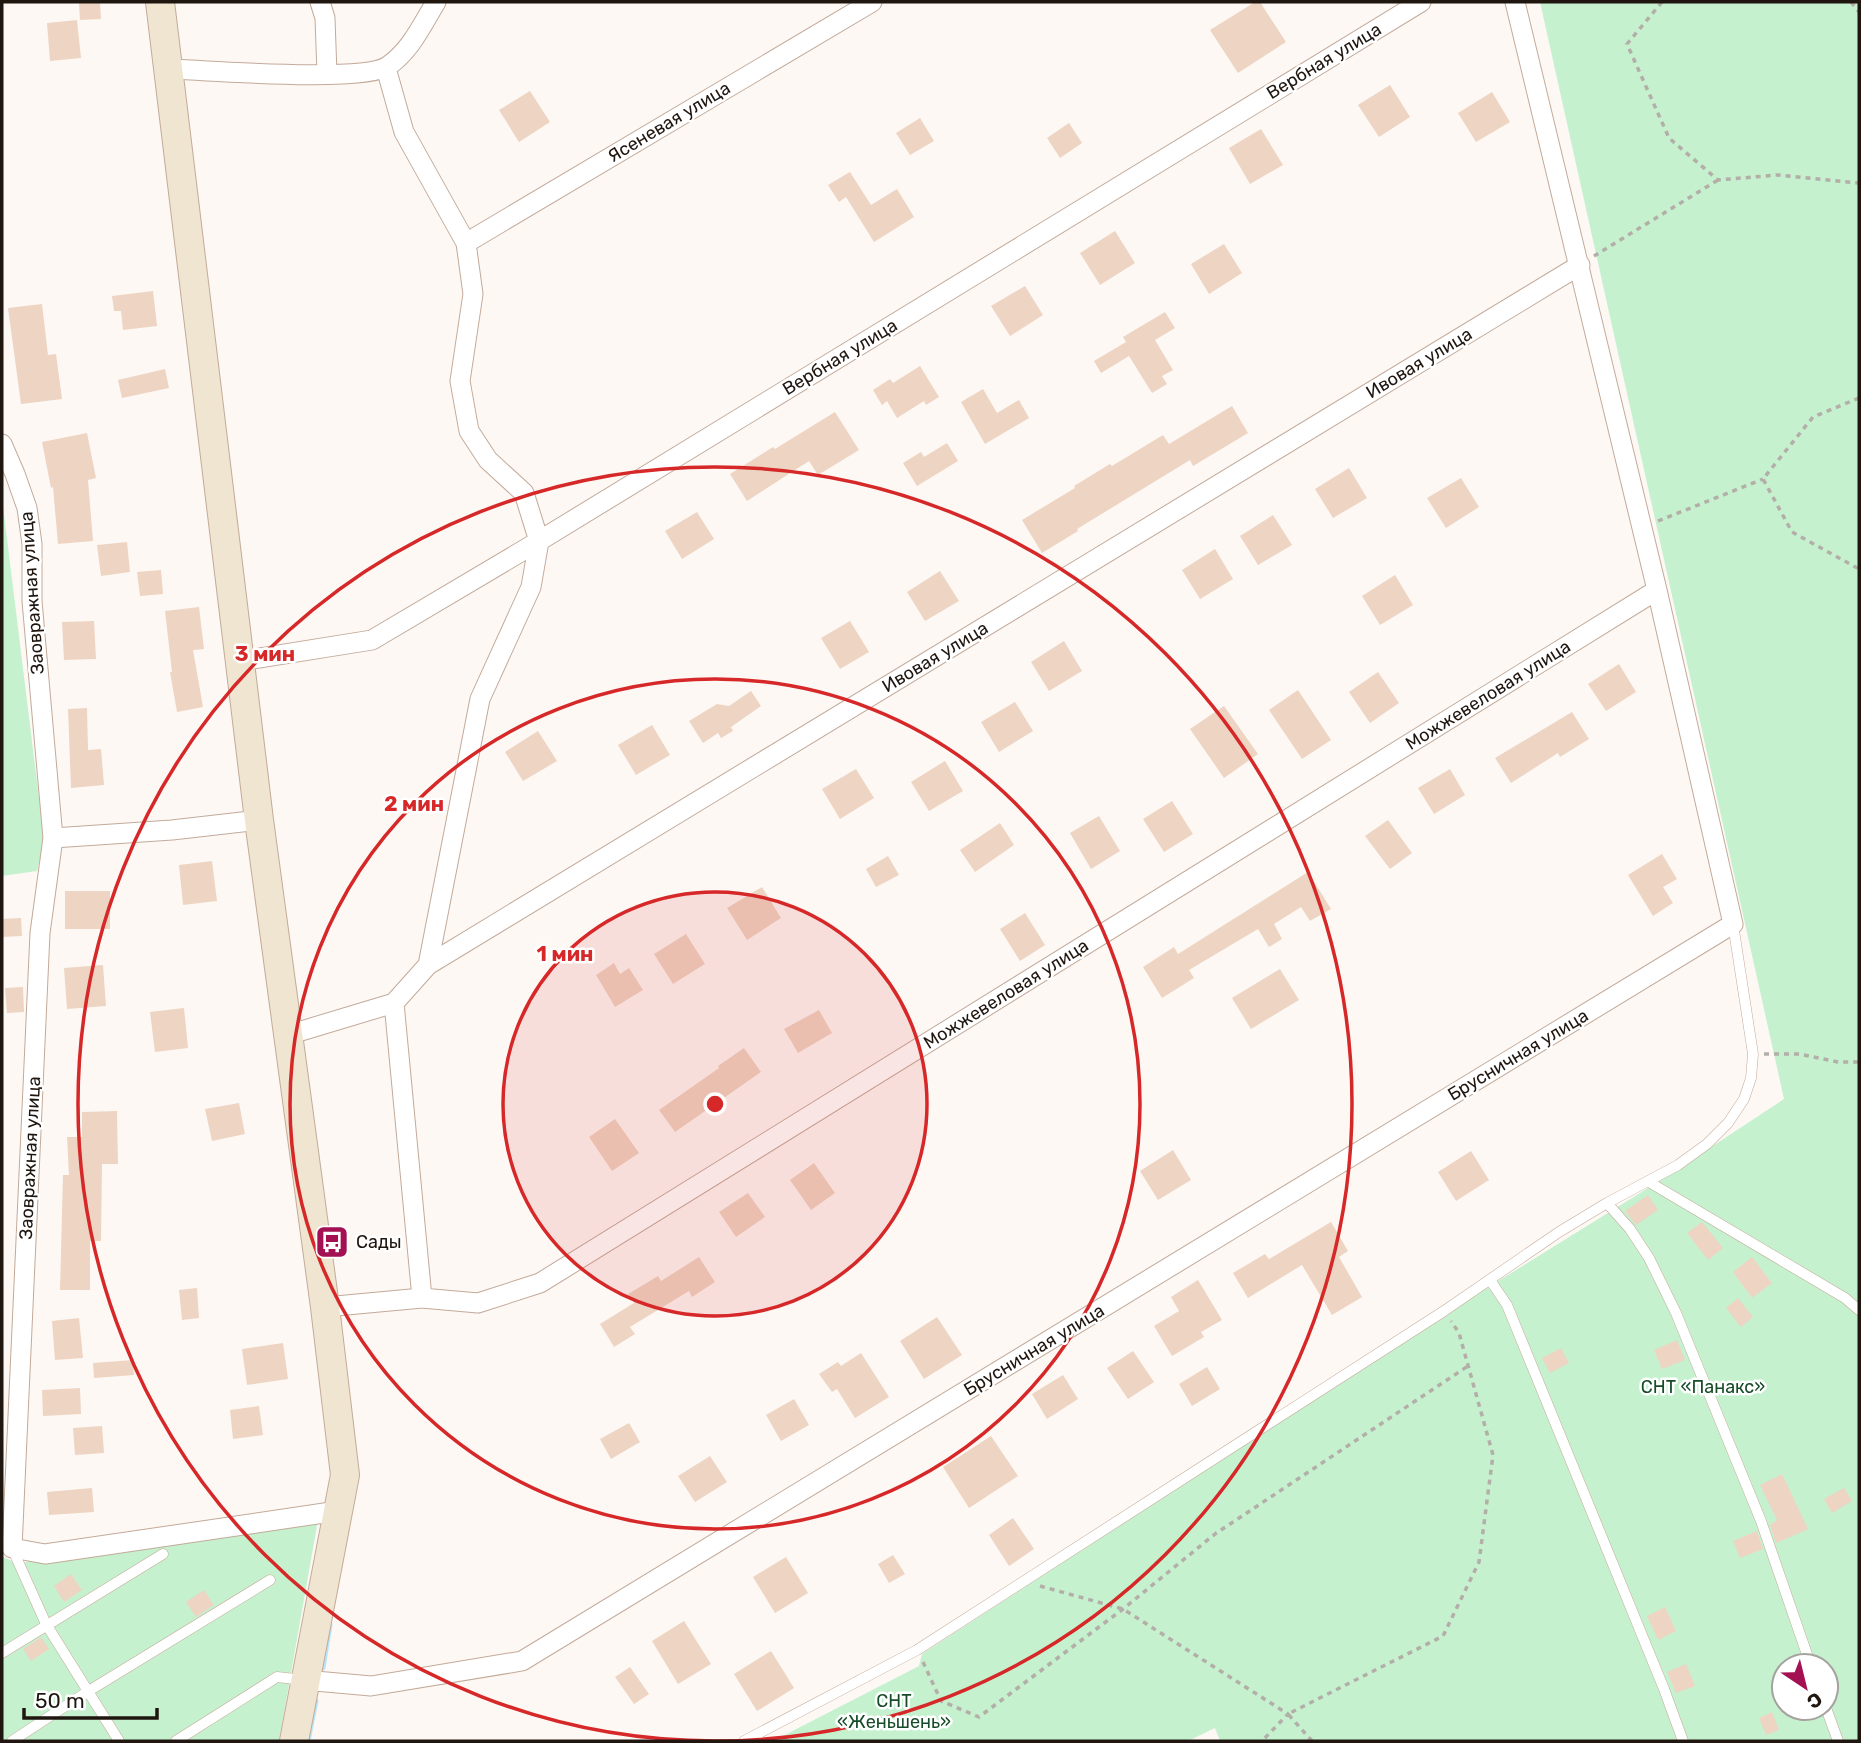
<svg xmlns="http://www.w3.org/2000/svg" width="1861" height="1743" viewBox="0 0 1861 1743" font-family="Rubik,sans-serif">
  <rect width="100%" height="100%" fill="#fdf8f4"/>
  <path fill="#c5f1cf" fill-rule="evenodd" d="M1540,2H1859V1741H1220L1215,1728L1188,1741H773L919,1666L922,1654L1437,1319L1661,1180L1784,1099ZM1784,1666H1826V1708H1784Z
    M2,498L44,839L37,871L2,876Z
    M318,1520L279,1741H2V1557L18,1563Z"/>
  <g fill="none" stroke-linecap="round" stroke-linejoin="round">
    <path stroke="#b6e6fb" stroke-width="5" d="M323,1668L330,1625
      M308,1741L316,1701"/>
  </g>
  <path fill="#eed4c2" d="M79,2H100L101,19L80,20Z
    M1255,2H1260L1286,42L1238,73L1210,30Z
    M77,20L81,58L50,61L47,23Z
    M1390,85L1410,117L1379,137L1358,105Z
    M530,91L550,122L519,142L499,110Z
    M1492,92L1510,122L1476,142L1458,113Z
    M920,118L934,141L910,155L896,133Z
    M1069,123L1082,143L1060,158L1047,138Z
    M1261,129L1283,165L1250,184L1229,148Z
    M850,172L871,205L897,189L914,217L874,242L846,197L839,202L828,185Z
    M1115,231L1135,263L1100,285L1080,253Z
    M1224,244L1242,273L1209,294L1191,264Z
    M1025,286L1043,315L1010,336L991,306Z
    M153,291L157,326L123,330L121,311H114L112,296Z
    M42,304L48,355L56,354L62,399L21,404L8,308Z
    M1165,312L1175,328L1155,340L1173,370L1162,376L1167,384L1152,393L1129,356L1101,373L1094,361L1126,342L1123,337Z
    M920,366L939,397L926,405L924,401L897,418L887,401L882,405L873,390L890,379L893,383Z
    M165,369L169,388L122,398L118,380Z
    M983,389L997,413L1019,400L1029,418L985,444L961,402Z
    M1232,406L1248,433L1193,466L1190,460L1077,529L1078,531L1042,553L1022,520L1075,488L1074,486L1110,464L1112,466L1163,435L1169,444Z
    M835,412L859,450L818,475L809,461L747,501L730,474L773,447L775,449Z
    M87,433L96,478L88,480L93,541L58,544L53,487L51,488L42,442Z
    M947,443L958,461L917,486L903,463L921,452L924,457Z
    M1349,468L1367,498L1333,518L1315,489Z
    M1461,478L1479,507L1446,528L1427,498Z
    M697,512L714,539L682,559L665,531Z
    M1273,515L1292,545L1258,565L1240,536Z
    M127,542L130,572L101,576L97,545Z
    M1215,549L1233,579L1200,599L1182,570Z
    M161,570L163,594L140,596L137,572Z
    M940,571L959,601L925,621L907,592Z
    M1395,575L1413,605L1380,625L1362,596Z
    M199,607L204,649L193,650L203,707L177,712L170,672H172L165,611Z
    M94,621L96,659L64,660L62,622Z
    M850,621L869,652L840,669L821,638Z
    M1064,641L1082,671L1049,691L1031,662Z
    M1619,664L1636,692L1606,711L1588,684Z
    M1378,672L1399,703L1370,723L1349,692Z
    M1298,690L1331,740L1302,759L1269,710Z
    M751,691L761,706L731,727L733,731L721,738L718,733L703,743L689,721L717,704L729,706Z
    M1015,702L1033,731L999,752L981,722Z
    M1224,706L1258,754L1224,778L1190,729Z
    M87,708L88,750L101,749L104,785L71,788L68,709Z
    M1572,712L1589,739L1560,757L1558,753L1511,783L1495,758Z
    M652,725L670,755L636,775L618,745Z
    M538,731L557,761L523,781L505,752Z
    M945,761L963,791L929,811L911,782Z
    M856,769L874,798L840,819L822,789Z
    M1450,769L1465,795L1434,814L1418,788Z
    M1172,801L1193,834L1164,852L1143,819Z
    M1099,816L1120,851L1091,869L1070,833Z
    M1388,820L1412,853L1390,869L1365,836Z
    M1000,823L1014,845L975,872L960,850Z
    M1662,854L1677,879L1663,887L1673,903L1653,916L1628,875Z
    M888,856L899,875L876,887L866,869Z
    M212,861L217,901L183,905L179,865Z
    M1308,872L1331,909L1310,921L1301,907L1274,924L1282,939L1269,947L1258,929L1189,970L1194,978L1162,998L1143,967L1174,947L1178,954Z
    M762,887L781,918L747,940L727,908Z
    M65,891H110V929H65Z
    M1025,913L1045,945L1020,961L1000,929Z
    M21,918L22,936L2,937V919Z
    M686,934L705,964L673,984L654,954Z
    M614,963L620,974L629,968L643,990L615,1007L596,975Z
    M103,965L106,1006L67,1009L64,968Z
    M1280,969L1299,1000L1251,1029L1232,998Z
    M23,987L24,1012L7,1013L5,988Z
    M184,1008L188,1048L155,1052L150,1012Z
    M819,1010L832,1033L798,1053L784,1029Z
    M744,1048L761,1072L675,1132L659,1110L719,1068L718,1066Z
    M239,1103L245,1134L212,1141L205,1109Z
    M117,1111L118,1164H102L101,1241H90V1290H60L63,1175H69L67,1137H82V1112Z
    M615,1119L639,1153L612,1171L589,1137Z
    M1173,1150L1191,1180L1158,1200L1140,1171Z
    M1471,1151L1489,1180L1456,1201L1438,1172Z
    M814,1163L835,1193L811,1210L790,1180Z
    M748,1193L765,1217L736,1237L719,1212Z
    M1648,1195L1658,1210L1636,1225L1625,1211Z
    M1331,1222L1348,1251L1339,1257L1362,1297L1332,1315L1302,1265L1248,1298L1233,1273L1265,1254L1269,1259Z
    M1702,1222L1723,1248L1708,1260L1687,1233Z
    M699,1257L715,1282L692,1297L689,1291L630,1327L635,1334L614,1347L600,1324L634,1303L628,1294L658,1276L661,1281Z
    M1752,1257L1772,1283L1752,1298L1733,1272Z
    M1198,1280L1222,1320L1201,1332L1204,1337L1172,1356L1154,1326L1179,1311L1171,1297Z
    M197,1288L199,1318L182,1320L179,1290Z
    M1738,1298L1753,1317L1741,1327L1726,1308Z
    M937,1317L962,1355L924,1379L900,1341Z
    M79,1318L83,1358L55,1360L52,1321Z
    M1677,1340L1685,1360L1662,1369L1654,1350Z
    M283,1343L288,1379L247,1385L242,1349Z
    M1561,1348L1569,1363L1550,1373L1542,1358Z
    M1133,1351L1154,1382L1128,1399L1107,1368Z
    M861,1353L889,1397L855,1418L837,1389L832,1392L819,1374L838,1362L841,1366Z
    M133,1360L134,1375L94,1378L93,1363Z
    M1207,1367L1220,1389L1192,1406L1179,1384Z
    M1063,1375L1078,1399L1047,1419L1032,1394Z
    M80,1388L81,1414L43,1416L42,1390Z
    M794,1399L809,1425L781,1441L766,1415Z
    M259,1406L263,1435L233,1439L230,1410Z
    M629,1423L640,1442L611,1459L600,1439Z
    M102,1426L104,1453L75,1455L73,1428Z
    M991,1436L1018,1476L969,1508L943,1467Z
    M710,1456L727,1482L695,1502L678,1476Z
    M1782,1474L1808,1529L1776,1543L1770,1525L1777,1520L1760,1485Z
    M92,1488L94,1512L49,1515L47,1492Z
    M1844,1488L1852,1501L1832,1513L1824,1499Z
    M1013,1518L1034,1549L1009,1566L989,1535Z
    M1757,1531L1763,1549L1740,1558L1733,1541Z
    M893,1555L905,1574L889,1583L878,1564Z
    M786,1557L808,1593L775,1613L753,1577Z
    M71,1574L82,1590L64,1602L54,1586Z
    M204,1590L214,1605L196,1617L186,1602Z
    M1665,1607L1676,1631L1658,1640L1647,1616Z
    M684,1621L711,1664L678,1684L652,1641Z
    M41,1637L49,1649L31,1661L23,1649Z
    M771,1651L794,1688L757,1711L734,1674Z
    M1686,1664L1695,1686L1676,1693L1667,1672Z
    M630,1667L649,1694L634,1704L615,1677Z
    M1772,1712L1779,1730L1766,1735L1759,1718Z"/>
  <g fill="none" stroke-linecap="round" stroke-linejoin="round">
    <defs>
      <path id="lane" d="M1649,1182L1845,1298L1859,1310
        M1607,1203L1630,1229L1649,1258L1676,1313L1761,1521L1811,1666
        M1490,1280L1507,1305L1664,1689L1683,1741
        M2,1546L12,1548L46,1624L119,1741
        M2,1653L163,1554
        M1826,1708L1838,1741
        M12,1741L87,1692L270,1580
        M176,1741L277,1677L304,1680
        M744,1741L917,1650L1444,1311L1559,1232L1607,1203L1678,1165L1707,1144L1728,1123L1744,1099L1751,1078L1753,1054L1733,924"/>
      <path id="street" d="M320,2L325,18L327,74
        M386,68L404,132L466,243L473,294L460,381L469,431L488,460L524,493L539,541L531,587L480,699L428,965
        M169,69C207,70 363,83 388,66C411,50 422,25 436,2
        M466,243L872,2
        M2,444L15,474L27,508L32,544V601L53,838L40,933L12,1548L45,1554L338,1511
        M240,661L372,640L539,541L1421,2
        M53,838L172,830L259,820
        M394,1003L422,1298
        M288,1035L394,1003L428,965L1580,265
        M325,1307L422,1298L478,1303L540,1283L1657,590
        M304,1680L371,1686L522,1661L1733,924L1657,590L1515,2"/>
      <path id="secondary" d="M160,2L259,820L325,1307L345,1475L294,1741"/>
    </defs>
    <use href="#lane" stroke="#c3aa99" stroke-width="11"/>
    <use href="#street" stroke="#c3aa99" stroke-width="21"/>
    <use href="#secondary" stroke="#c3aa99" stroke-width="30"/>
    <path stroke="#b4aea9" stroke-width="3.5" stroke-dasharray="5 5" stroke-linecap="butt" d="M1662,2L1627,44L1669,138L1718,180L1777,175L1859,183
      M1851,2L1859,12
      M1594,256L1718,180
      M1859,398L1813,417L1763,479L1792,532L1859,569
      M1658,521L1763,479
      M1764,1054H1799L1838,1062H1859
      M1040,1586L1123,1609L1288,1714L1262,1741
      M923,1662L941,1701L979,1717L1123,1609L1215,1534L1468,1366
      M1312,1741L1288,1714L1443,1636L1479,1562L1493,1455L1459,1333L1451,1321"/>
    <use href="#lane" stroke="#fff" stroke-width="10"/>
    <use href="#street" stroke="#fff" stroke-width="19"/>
    <use href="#secondary" stroke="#efe5d0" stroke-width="28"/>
  </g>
  <circle cx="715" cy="1104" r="212" fill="#d62828" fill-opacity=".12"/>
  <g fill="none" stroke="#d62828" stroke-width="3.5">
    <circle cx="715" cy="1104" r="212"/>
    <circle cx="715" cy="1104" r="425"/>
    <circle cx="715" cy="1104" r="637"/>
  </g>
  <defs>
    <symbol id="bus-square" viewBox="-11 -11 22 22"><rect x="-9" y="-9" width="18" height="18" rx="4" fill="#a31152" stroke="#fff"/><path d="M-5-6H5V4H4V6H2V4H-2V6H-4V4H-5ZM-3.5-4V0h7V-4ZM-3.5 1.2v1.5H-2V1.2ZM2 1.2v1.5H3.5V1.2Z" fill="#fff"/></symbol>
  </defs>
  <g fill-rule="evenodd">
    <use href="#bus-square" x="313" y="1223" width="38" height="38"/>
  </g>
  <g text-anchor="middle" stroke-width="5" stroke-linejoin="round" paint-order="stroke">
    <g font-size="18" fill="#1f1610" stroke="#fff">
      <text transform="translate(1324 61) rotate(-31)" y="6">Вербная улица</text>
      <text transform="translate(669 122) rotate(-31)" y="6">Ясеневая улица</text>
      <text transform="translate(840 357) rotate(-31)" y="6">Вербная улица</text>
      <text transform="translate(1419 363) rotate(-31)" y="6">Ивовая улица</text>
      <text transform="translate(32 593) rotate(-94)" y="6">Заовражная улица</text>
      <text transform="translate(935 657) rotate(-31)" y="6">Ивовая улица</text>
      <text transform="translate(1488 695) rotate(-32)" y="6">Можжевеловая улица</text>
      <text transform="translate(1006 994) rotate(-32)" y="6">Можжевеловая улица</text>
      <text transform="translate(1518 1055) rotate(-31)" y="6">Брусничная улица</text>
      <text transform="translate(30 1158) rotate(-87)" y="6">Заовражная улица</text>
      <text transform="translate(1034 1350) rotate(-31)" y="6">Брусничная улица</text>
    </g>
    <g font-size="18" fill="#1f1610" stroke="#fff" text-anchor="start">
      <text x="356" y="1248">Сады</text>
    </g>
    <g font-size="18" fill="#174c29" stroke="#fff">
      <text x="1703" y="1393">СНТ «Панакс»</text>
      <text x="894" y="1707">СНТ<tspan x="894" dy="21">«Женьшень»</tspan></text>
    </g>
  </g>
  <circle cx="715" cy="1104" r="10" fill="#d62828" stroke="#fff" stroke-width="3.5"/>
  <g font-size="21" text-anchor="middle" font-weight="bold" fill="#d62828" stroke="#fff" stroke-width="5" stroke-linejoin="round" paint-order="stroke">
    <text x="265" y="661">3 мин</text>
    <text x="414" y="811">2 мин</text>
    <text x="565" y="961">1 мин</text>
  </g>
  <rect width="1861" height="1743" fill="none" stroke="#1f1610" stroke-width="7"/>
  <g transform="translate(1805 1687) rotate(145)"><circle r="33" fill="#ffffff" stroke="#a5a29f" stroke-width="2"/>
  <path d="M0-5L12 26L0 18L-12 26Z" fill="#a31152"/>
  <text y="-10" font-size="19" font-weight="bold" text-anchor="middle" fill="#1f1610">С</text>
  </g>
  <path d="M24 1708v10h133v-10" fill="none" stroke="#1f1610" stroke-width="3.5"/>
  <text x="35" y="1708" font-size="21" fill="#1f1610" stroke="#ffffff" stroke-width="5" paint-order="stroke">50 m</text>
</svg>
